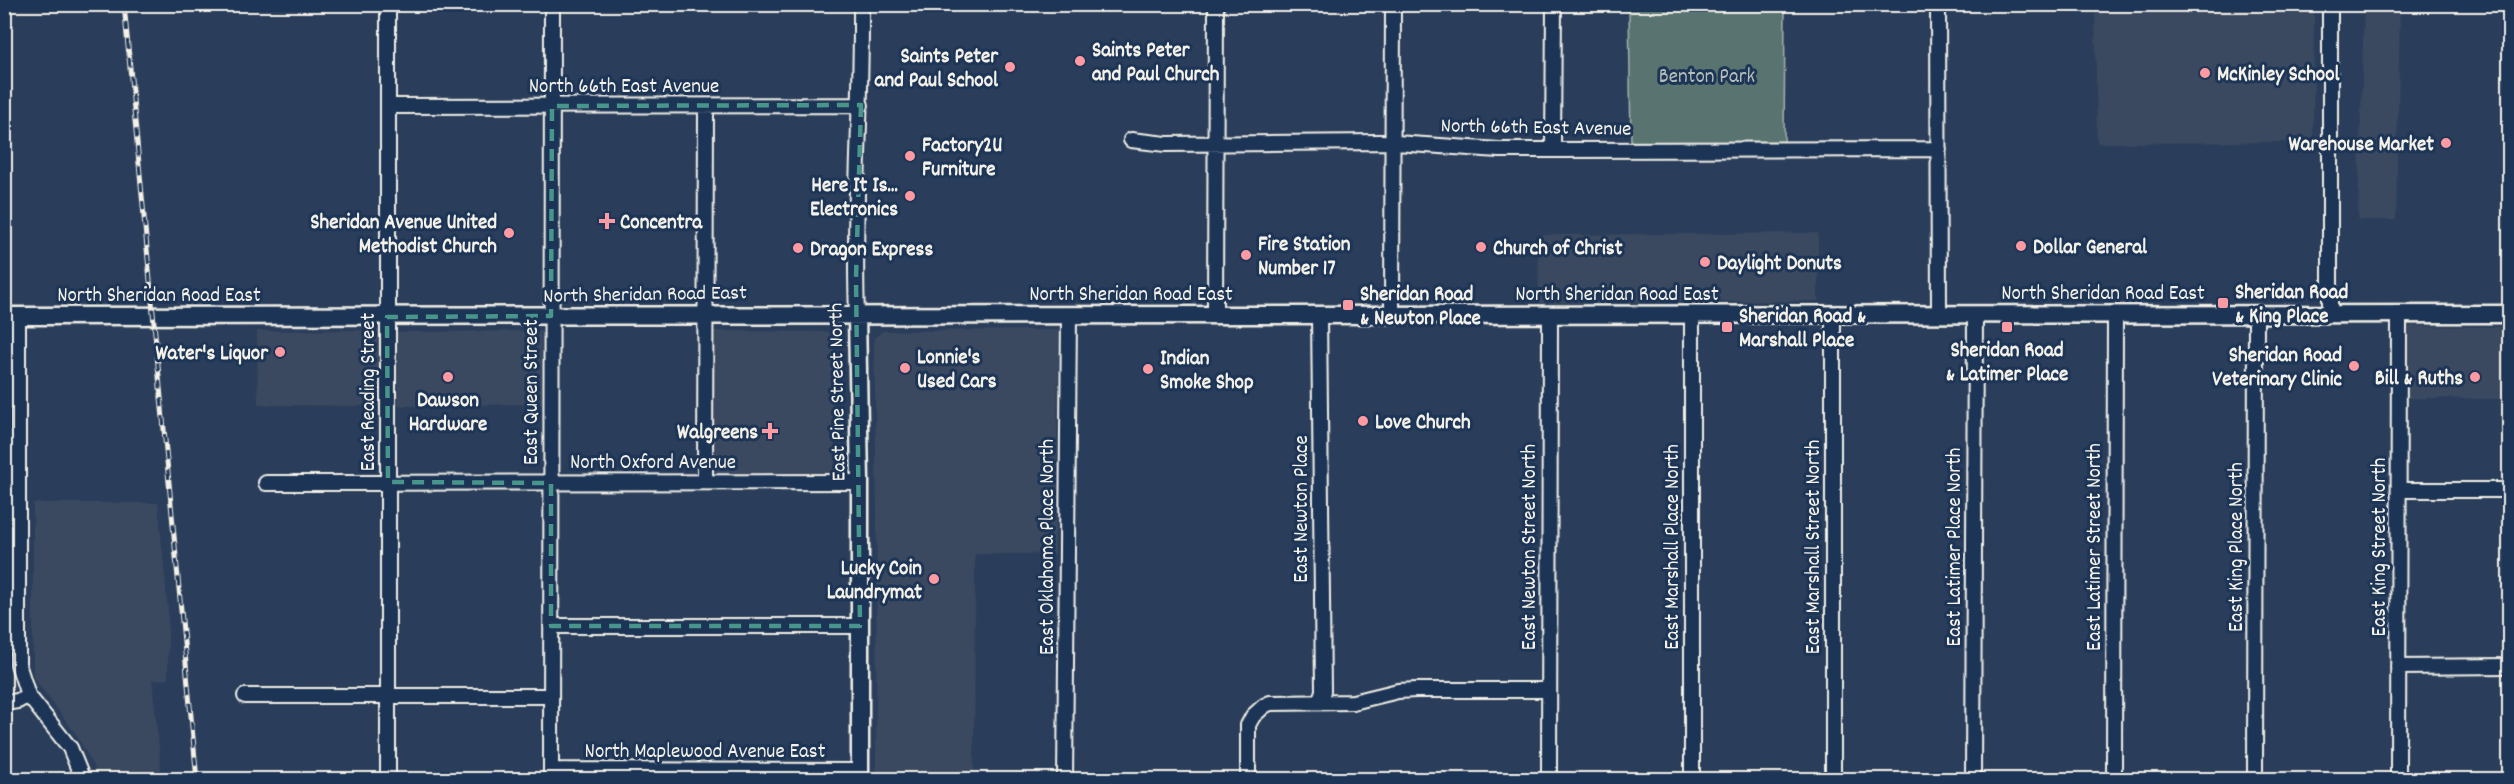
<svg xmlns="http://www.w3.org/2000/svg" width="2514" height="784" viewBox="0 0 2514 784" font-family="Dekko,sans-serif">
  <rect width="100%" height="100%" fill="#2a3e5b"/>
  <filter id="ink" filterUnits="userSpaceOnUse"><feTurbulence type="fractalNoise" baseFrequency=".0167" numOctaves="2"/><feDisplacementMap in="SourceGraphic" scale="12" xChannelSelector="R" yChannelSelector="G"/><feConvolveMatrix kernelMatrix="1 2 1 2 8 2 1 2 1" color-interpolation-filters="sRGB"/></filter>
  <g filter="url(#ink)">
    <path fill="#3a4960" d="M2095,5H2314L2313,142L2097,143Z
      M2364,5H2400L2396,220H2358Z
      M1818,233V301L1539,303L1538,235Z
      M2407,326L2509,327V399L2406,398Z
      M380,330L381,406L258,405L257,331Z
      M1059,330L1055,554H975L974,779H876L877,511L874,338L882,331Z
      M541,331L542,404L398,406L397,332Z
      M711,331L834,332L835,476H720L712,471Z
      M33,503H158L168,611V679L152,680L162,779H100L76,734L33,677Z"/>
    <path fill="#597370" stroke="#a6b2ac" stroke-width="1.5" d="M1629,5H1785L1784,146L1631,145Z"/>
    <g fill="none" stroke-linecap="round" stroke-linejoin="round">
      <defs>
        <path id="minor" d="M1938,4L1939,315
          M2330,4V315
          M388,106L861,105
          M1131,140L1166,144L1381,142L1499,150H1553L1939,149
          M1553,150L1554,4
          M857,315C853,211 862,108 861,4
          M1319,315L1323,691L1319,702
          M1392,315L1393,4
          M1692,315V780
          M18,316V664L28,695L70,748L83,780
          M1215,316L1216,4
          M705,482L706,106
          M266,483L860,482
          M2399,490H2510
          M551,626H860
          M2398,667L2510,666
          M245,696H551
          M4,703L18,701L28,695
          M551,770L860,771
          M388,780V4
          M551,780L552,4
          M1065,780L1069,316
          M1248,780V725L1253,716L1264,706L1270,703L1353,702L1398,691L1416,690H1548
          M1549,780L1550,315
          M1833,780V315
          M1973,780L1975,315
          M2114,780L2115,315
          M2255,780L2256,315
          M2398,780L2399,315"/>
        <path id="major" d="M857,315L860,482V780
          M4,316L2510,314"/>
      </defs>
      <use href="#minor" stroke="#f4f1e8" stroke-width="18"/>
      <use href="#major" stroke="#f4f1e8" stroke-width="21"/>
      <use href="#minor" stroke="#1d3557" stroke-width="14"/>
      <use href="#major" stroke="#1d3557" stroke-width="16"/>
      <defs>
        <path id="rail" d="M124,4L197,780"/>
      </defs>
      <use href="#rail" stroke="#f4f1e8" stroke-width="5"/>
      <use href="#rail" stroke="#1d3557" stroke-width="3" stroke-dasharray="9" stroke-linecap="butt"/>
    </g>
  </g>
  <path fill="none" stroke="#48958c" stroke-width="4.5" stroke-dasharray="12 8" stroke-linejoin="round" d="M861,105L856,278L860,626H551V483L388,482L387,317L551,316L552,106Z"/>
  <g fill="#ff9aa2" stroke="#1d3557" stroke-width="2">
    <circle cx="1080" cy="61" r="6"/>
    <circle cx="1010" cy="67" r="6"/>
    <circle cx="2205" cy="73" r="6"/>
    <circle cx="2446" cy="143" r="6"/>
    <circle cx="910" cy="156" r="6"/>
    <circle cx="910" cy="196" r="6"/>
    <path d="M604 212h6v6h6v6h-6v6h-6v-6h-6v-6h6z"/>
    <circle cx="509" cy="233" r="6"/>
    <circle cx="2021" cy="246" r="6"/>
    <circle cx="1481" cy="247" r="6"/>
    <circle cx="798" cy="248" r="6"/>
    <circle cx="1246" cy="255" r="6"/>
    <circle cx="1705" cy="262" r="6"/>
    <rect x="2217" y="297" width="12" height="12" rx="3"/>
    <rect x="1342" y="299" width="12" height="12" rx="3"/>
    <rect x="1721" y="321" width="12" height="12" rx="3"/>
    <rect x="2001" y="321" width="12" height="12" rx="3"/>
    <circle cx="280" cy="352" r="6"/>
    <circle cx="2354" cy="366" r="6"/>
    <circle cx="905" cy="368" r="6"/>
    <circle cx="1148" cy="369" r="6"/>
    <circle cx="448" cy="377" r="6"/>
    <circle cx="2475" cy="377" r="6"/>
    <circle cx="1363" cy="421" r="6"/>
    <path d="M767 422h6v6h6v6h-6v6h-6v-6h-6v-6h6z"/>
    <circle cx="934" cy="579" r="6"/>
  </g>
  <g text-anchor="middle" stroke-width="6" stroke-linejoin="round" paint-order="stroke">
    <g font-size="21" font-weight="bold" fill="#f4f1e8" stroke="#1d3557" text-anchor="start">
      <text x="1092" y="56">Saints Peter<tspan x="1092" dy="24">and Paul Church</tspan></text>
      <text x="998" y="62" text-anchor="end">Saints Peter<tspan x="998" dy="24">and Paul School</tspan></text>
      <text x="2217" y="80">McKinley School</text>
      <text x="2434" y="150" text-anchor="end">Warehouse Market</text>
      <text x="922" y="151">Factory2U<tspan x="922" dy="24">Furniture</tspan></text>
      <text x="898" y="191" text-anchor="end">Here It Is...<tspan x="898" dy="24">Electronics</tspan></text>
      <text x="497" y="228" text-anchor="end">Sheridan Avenue United<tspan x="497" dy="24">Methodist Church</tspan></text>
      <text x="620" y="228">Concentra</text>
      <text x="1258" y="250">Fire Station<tspan x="1258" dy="24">Number 17</tspan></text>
      <text x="2033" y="253">Dollar General</text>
      <text x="1493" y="254">Church of Christ</text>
      <text x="810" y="255">Dragon Express</text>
      <text x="1717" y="269">Daylight Donuts</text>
      <text x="2235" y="298">Sheridan Road<tspan x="2235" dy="24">&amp; King Place</tspan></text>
      <text x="1360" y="300">Sheridan Road<tspan x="1360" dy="24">&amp; Newton Place</tspan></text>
      <text x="1739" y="322">Sheridan Road &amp;<tspan x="1739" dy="24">Marshall Place</tspan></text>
      <text x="2007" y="356" text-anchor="middle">Sheridan Road<tspan x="2007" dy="24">&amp; Latimer Place</tspan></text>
      <text x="268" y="359" text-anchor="end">Water's Liquor</text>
      <text x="2342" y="361" text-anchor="end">Sheridan Road<tspan x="2342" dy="24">Veterinary Clinic</tspan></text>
      <text x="917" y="363">Lonnie's<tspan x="917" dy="24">Used Cars</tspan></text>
      <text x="1160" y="364">Indian<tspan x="1160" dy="24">Smoke Shop</tspan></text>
      <text x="2463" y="384" text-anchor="end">Bill &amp; Ruths</text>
      <text x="448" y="406" text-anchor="middle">Dawson<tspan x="448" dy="24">Hardware</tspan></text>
      <text x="1375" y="428">Love Church</text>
      <text x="758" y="438" text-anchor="end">Walgreens</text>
      <text x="922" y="574" text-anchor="end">Lucky Coin<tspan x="922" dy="24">Laundrymat</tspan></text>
    </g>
    <g font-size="21" fill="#b6bfb8" stroke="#1d3557">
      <text x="1707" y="82">Benton Park</text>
    </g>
    <g font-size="21" fill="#f4f1e8" stroke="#1d3557">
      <text x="624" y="92">North 66th East Avenue</text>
      <text transform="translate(1536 126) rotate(1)" y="7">North 66th East Avenue</text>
      <text x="2103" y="299">North Sheridan Road East</text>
      <text transform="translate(645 293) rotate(-1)" y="7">North Sheridan Road East</text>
      <text x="1131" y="300">North Sheridan Road East</text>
      <text x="1617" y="300">North Sheridan Road East</text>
      <text x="159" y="301">North Sheridan Road East</text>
      <text transform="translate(367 392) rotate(-90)" y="7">East Reading Street</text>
      <text transform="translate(530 392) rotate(-90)" y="7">East Queen Street</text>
      <text transform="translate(836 392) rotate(-91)" y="7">East Pine Street North</text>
      <text x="653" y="468">North Oxford Avenue</text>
      <text transform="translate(1300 509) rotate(-90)" y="7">East Newton Place</text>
      <text transform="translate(1046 547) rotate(-90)" y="7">East Oklahoma Place North</text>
      <text transform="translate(1528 547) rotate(-90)" y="7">East Newton Street North</text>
      <text transform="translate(1671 547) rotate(-90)" y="7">East Marshall Place North</text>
      <text transform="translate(1812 547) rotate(-90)" y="7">East Marshall Street North</text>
      <text transform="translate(1953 547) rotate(-90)" y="7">East Latimer Place North</text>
      <text transform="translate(2093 547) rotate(-90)" y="7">East Latimer Street North</text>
      <text transform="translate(2235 547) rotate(-90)" y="7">East King Place North</text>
      <text transform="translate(2378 547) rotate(-90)" y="7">East King Street North</text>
      <text x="705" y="757">North Maplewood Avenue East</text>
    </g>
  </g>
  <rect width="2514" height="784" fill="none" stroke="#1d3557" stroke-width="24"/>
  <rect x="12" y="12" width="2490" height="760" fill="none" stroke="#f4f1e8" stroke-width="2" filter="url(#ink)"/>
</svg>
